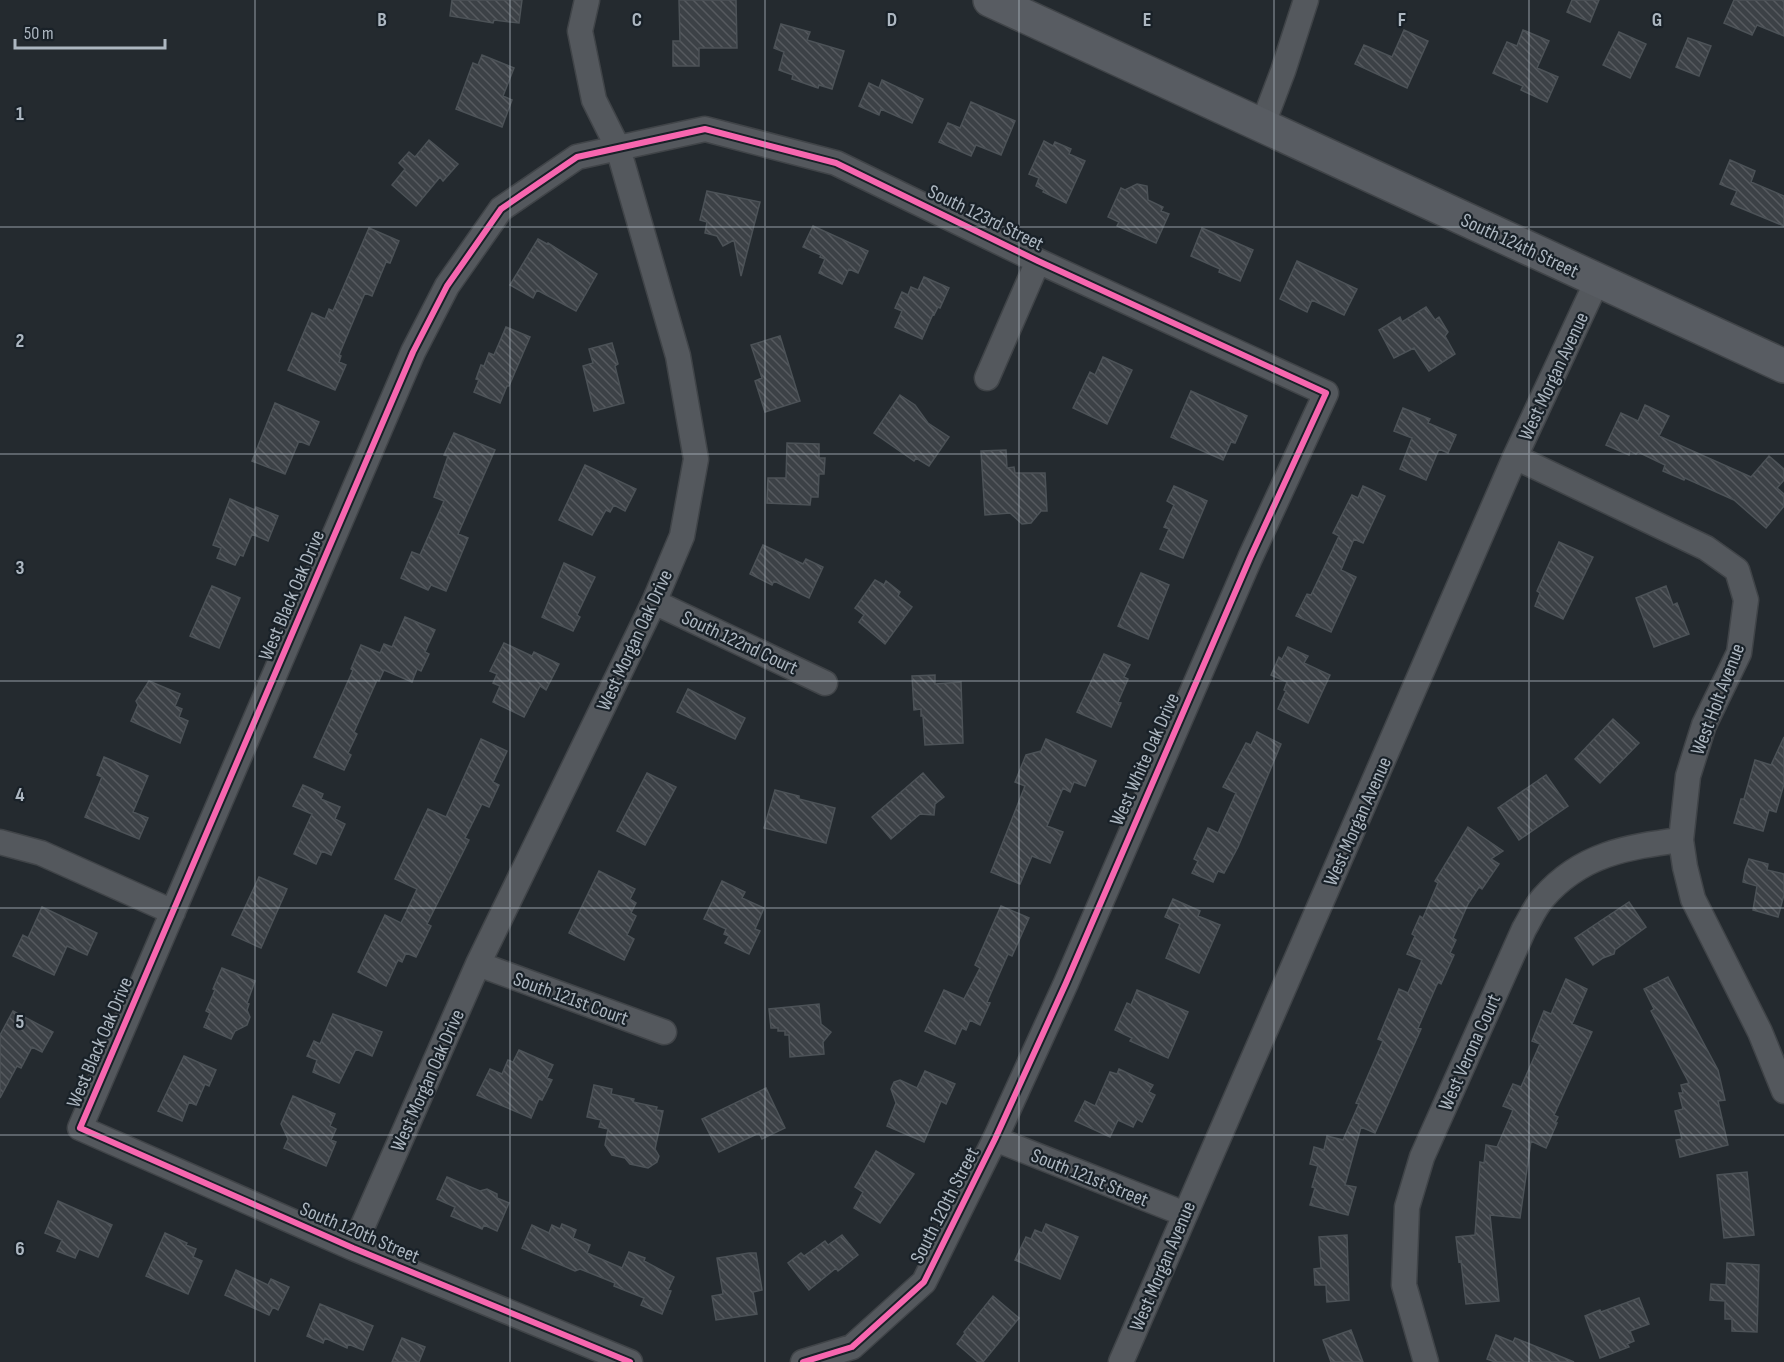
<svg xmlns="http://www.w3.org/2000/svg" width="1784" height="1362" viewBox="0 0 1784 1362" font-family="'Sofia Sans Condensed',sans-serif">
  <defs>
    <pattern id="building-back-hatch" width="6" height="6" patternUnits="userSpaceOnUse" patternTransform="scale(1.5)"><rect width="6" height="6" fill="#3c4146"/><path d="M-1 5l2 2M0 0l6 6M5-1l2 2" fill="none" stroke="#565a5f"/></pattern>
  </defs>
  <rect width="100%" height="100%" fill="#242a2f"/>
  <path fill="url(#building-back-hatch)" stroke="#4c5257" stroke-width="1.5" d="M452,0H522L519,23L494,20L493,23L450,16Z
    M679,0H736L737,48H699V66H673V41H680Z
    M1572,0H1599L1590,22L1567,12Z
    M1734,0H1784V36L1757,25L1752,35L1724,23Z
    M781,24L810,32L807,40L844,51L832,89L819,85L818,88L792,79L793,75L779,70L784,52L774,48Z
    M1404,30L1428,41L1407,88L1355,64L1364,45L1392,57Z
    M1523,30L1549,41L1537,68L1558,77L1547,102L1521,90L1523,86L1493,73L1507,42L1517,46Z
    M1619,32L1646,44L1630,78L1603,65Z
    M1688,38L1711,46L1699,76L1676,67Z
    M482,55L514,68L503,96L512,100L502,127L456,109L473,63L478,65Z
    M882,80L923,99L912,123L881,109L879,115L859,106L869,83L879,88Z
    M971,102L1015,121L1001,155L976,145L971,156L939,142L948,123L960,128Z
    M429,140L458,164L443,181L440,177L416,206L392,185L405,169L399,163L409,152L415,157Z
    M1044,141L1053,146L1055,142L1071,149L1069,154L1085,161L1066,203L1043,192L1044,190L1036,186L1039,178L1029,174Z
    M1730,160L1755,171L1751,182L1784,196V226L1731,204L1737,191L1720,184Z
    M1137,184L1147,186L1148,200L1163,207L1161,211L1169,214L1156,243L1117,226L1119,222L1108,217L1121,188L1125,190Z
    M707,191L760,202L741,276L734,240L723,246L717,236L705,233L707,222L700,220Z
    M813,226L868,251L858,273L849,269L842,284L819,273L825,259L820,257L821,255L803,247Z
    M369,228L399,241L390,263L386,262L372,296L365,293L339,355L341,356L339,362L346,365L335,390L288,370L312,313L325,319L329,309L333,311Z
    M1202,228L1253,250L1240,281L1219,272L1220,269L1191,256Z
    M538,239L547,244L548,243L597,274L576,311L537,290L533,298L510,285Z
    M1297,261L1357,289L1344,315L1312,300L1307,312L1280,299Z
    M924,277L949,288L940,308L938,307L934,315L933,314L922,339L895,327L902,311L895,308L902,292L908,295L911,287L918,290Z
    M1426,307L1435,320L1439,317L1448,332L1445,336L1455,354L1429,371L1414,348L1394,358L1379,330L1400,317L1402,322Z
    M506,327L530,337L509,386H507L500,403L474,392L479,380L476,379L481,365L484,366L489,353L494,355Z
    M780,336L800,401L765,412L755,381L762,378L751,345Z
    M612,343L618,364L615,366L624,403L594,411L583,366L593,363L589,349Z
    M1103,357L1132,370L1107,424L1073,408L1090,372L1095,375Z
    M1191,391L1247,416L1235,443L1231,442L1223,460L1171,437Z
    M900,395L915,405L928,423L949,437L929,466L916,458L914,461L874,433Z
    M275,403L319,422L309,445L299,441L285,474L252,461Z
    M1645,405L1669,416L1659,436L1751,477L1769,456L1784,469V480L1777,488L1784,494V506L1766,528L1734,500L1685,478L1684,480L1663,471L1665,465L1638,452L1636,454L1630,451L1629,455L1606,445L1621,413L1638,421Z
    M1403,408L1430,419L1428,423L1456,435L1448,453L1439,449L1426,480L1400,469L1412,438L1394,431Z
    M454,433L495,450L458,534L468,538L446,591L431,585L428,590L401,578L412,552L420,555L444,501L434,497L448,456L444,455Z
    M787,443L819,444V458H825L824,474H819L818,497H811L810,505L767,503L768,478H786Z
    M1006,450L1007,468L1014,467L1015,473H1045L1047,511H1041L1031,523L1022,524L1010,513L985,515L981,451Z
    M585,465L636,489L625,511L614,505L610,512L606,510L592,535L559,520Z
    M1174,486L1207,501L1183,558L1160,549L1169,529L1164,527L1174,505L1167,501Z
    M1363,486L1385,496L1363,543L1354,539L1341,570L1356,577L1331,632L1296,616L1307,594L1311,595L1339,536L1333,533L1352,495L1358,498Z
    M230,499L255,510L256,507L278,516L268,541L252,534L243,556L240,555L235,565L217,558L221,548L213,545Z
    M1559,542L1593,557L1563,619L1535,606L1540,593L1537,591Z
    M763,545L803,564L806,559L823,567L809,598L774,581L772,585L750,574Z
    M564,563L595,577L577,615L580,617L573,631L542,617Z
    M1141,573L1169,585L1148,639L1118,626Z
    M875,580L884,585L886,581L900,592L898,596L912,607L885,644L859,622L864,615L855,608Z
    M212,586L240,598L219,648L190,636Z
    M1666,586L1673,605L1677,603L1689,634L1654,647L1636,598Z
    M405,617L435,630L425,652L429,654L421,671L417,669L412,682L384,670L379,681L377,680L354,732L357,734L348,753L351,755L344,770L314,757L353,670L351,669L361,645L380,653L384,644L392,647Z
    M504,643L532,656L534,652L559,664L546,690L540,686L524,717L493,702L500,686L493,683L497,674L490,671Z
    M1288,647L1308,656L1304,663L1330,675L1308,723L1278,709L1286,691L1284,690L1287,682L1271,675L1279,657L1282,659Z
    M1104,654L1130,665L1124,677L1128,679L1118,702L1121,703L1111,727L1077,712Z
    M935,675V684L961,682L963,743L925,745L923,716H921V709L914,710L912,676Z
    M149,681L180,694L175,706L182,709L179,717L188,721L180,743L131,721L138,705L136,701Z
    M688,689L745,718L735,739L677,712Z
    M1613,719L1639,743L1600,783L1575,759Z
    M1257,732L1281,744L1238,847L1224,873L1218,871L1213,882L1192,873L1198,861L1194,859L1208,828L1218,833L1236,793L1223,787L1246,743L1251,745Z
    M1784,737V784L1776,812L1769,810L1763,831L1734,823L1741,799H1744L1755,760L1771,765Z
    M481,739L507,751L493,782L499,785L489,807L482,804L465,838L469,840L427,924L431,926L416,957L406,953L402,962L398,960L386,986L358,972L385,915L401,923L417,889L395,879L428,809L446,817Z
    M1046,739L1096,761L1085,786L1074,782L1070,792L1063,788L1047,826L1063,832L1050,863L1032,856L1020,884L991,872L1025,786L1015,782L1026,755L1041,751Z
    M104,757L148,776L133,812L148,818L139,839L85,817L102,777L97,775Z
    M647,773L676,787L645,845L617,831Z
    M923,773L944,797L935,804L934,815L920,814L891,839L872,817Z
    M1546,775L1568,806L1519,840L1498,808Z
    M303,785L323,794L321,799L340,807L335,819L345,824L331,855L322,851L316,864L294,854L312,814L293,806Z
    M775,790L799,796V799L835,808L826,843L764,828Z
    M1468,827L1503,851L1491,859L1499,864L1482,889L1479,887L1468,904L1453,938L1456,940L1450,953L1454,955L1441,984L1438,982L1418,1028L1421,1029L1375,1133L1361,1127L1345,1185L1356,1187L1348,1215L1310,1205L1315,1188L1312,1187L1318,1166L1310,1164L1314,1147L1324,1150L1327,1136L1343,1140L1359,1104L1356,1103L1383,1041L1378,1039L1399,989L1408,993L1422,960L1407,954L1415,936L1412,934L1420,916L1423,918L1438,883L1435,881Z
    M1749,859L1768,864L1767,870L1784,874V895L1778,917L1753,910L1757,886L1743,882L1745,870Z
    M599,871L635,889L630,899L636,903L631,913L636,916L627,935L634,939L624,960L569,933Z
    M259,877L287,889L261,948L232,935Z
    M722,881L745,892L742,898L764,908L755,929L760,931L749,954L725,943L729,936L724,934L726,929L704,919Z
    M1173,899L1200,911L1198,916L1220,925L1199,973L1166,958L1180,924L1165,917Z
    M1629,902L1646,927L1615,950L1614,954L1603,958L1593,965L1575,938Z
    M1001,906L1029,918L1012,956L1008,954L987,1002L990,1003L980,1025L970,1020L966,1030L962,1028L955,1044L925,1031L944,990L964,999L980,968L975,965Z
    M42,907L97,933L87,955L67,946L54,975L13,956L23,935L28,938Z
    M222,968L255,981L247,1003L249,1004L247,1010L250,1017L247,1025L235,1031L231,1039L204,1027L210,1013L206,1011L215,990L213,989Z
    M1668,977L1718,1070L1725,1100L1718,1101L1728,1145L1680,1157L1676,1140L1682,1139L1675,1111L1683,1109L1679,1093H1683L1681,1085L1689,1083L1651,1011L1654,1009L1644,989Z
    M1566,979L1587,989L1572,1024L1592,1032L1554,1115L1558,1117L1555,1123H1557L1546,1148L1531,1141L1520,1218L1490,1215L1499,1301L1466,1304L1461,1261L1459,1262L1456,1237L1475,1235L1480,1162L1484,1163L1486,1145L1497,1147L1513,1110L1503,1106L1513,1084L1521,1087L1540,1044L1532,1041L1544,1011L1551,1014Z
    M1137,990L1188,1012L1168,1058L1130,1041L1132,1038L1115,1030L1127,1003L1131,1005Z
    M819,1004L821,1024L831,1032L823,1042L824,1054L790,1057L789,1035H785V1031H778V1028H771L769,1009Z
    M13,1011L53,1032L42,1052L32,1047L21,1068L17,1066L0,1098V1035Z
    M333,1014L382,1032L372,1056L356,1049L339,1083L313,1072L317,1060L307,1056L314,1041L320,1044Z
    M519,1050L553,1065L547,1078L552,1080L542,1100L539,1099L531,1118L477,1095L490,1069L502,1074L508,1060L513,1062Z
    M184,1056L216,1070L209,1086L205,1084L196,1105L189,1102L182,1121L158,1111Z
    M1119,1069L1153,1085L1149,1092L1155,1095L1142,1122L1137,1119L1133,1127L1118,1120L1110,1137L1075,1121L1085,1101L1095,1106L1110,1072L1117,1074Z
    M925,1071L955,1084L946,1104L941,1101L924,1142L887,1126L896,1103L891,1089L894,1082L900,1080L917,1088Z
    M594,1085L612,1089L611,1094L634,1099L633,1102L657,1107L656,1110L663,1111L655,1149L659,1156L657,1162L648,1168L630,1164L625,1158L612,1155L605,1145L608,1129L599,1127L601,1120L587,1117Z
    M766,1088L785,1128L762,1139L759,1133L719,1152L702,1119Z
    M293,1096L335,1114L330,1126L336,1129L331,1140L336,1142L326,1166L284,1148L288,1139L281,1124Z
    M876,1151L914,1174L880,1223L854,1208L863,1192L855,1187Z
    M1747,1172L1754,1235L1724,1238L1717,1175Z
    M447,1177L480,1191L487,1189L497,1194V1198L509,1203L497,1231L484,1225L482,1229L451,1216L455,1207L437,1199Z
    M58,1201L112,1225L98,1257L79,1249L75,1258L57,1251L62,1240L45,1233Z
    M562,1224L576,1230L573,1238L590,1245L587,1253L622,1268L629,1252L645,1258L644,1261L674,1277L668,1290L671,1291L662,1314L641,1305L644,1298L614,1286L615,1283L580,1269L575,1271L522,1248L532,1225L549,1233L552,1225L560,1229Z
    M1046,1224L1078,1237L1060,1279L1015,1260L1026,1237L1031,1239L1035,1230L1042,1233Z
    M165,1233L187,1243L186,1245L196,1249L193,1257L202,1261L188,1294L146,1276Z
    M842,1235L858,1255L838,1271L836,1268L809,1290L788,1263L801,1253L804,1256L825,1241L828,1245Z
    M1347,1235L1349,1300L1327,1302L1326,1285H1315L1314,1269L1321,1268L1319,1237Z
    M749,1253H756L762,1290L753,1292L757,1314L716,1320L712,1296L723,1294L717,1258Z
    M1727,1263L1759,1265L1757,1332L1732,1331V1319H1725V1301L1710,1300L1711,1284L1726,1285Z
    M236,1270L268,1285L271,1279L289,1287L278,1310L273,1307L269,1315L225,1295Z
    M993,1296L1019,1318L983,1362H978L957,1344L965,1333L964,1332Z
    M1639,1298L1649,1324L1630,1331L1634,1341L1627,1344L1629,1347L1600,1358L1585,1316L1600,1310L1601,1312Z
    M320,1304L373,1326L363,1350L348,1344L347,1348L325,1338L323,1343L307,1336Z
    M1351,1330L1363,1362H1331L1323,1340Z
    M1496,1335L1513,1342L1515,1338L1574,1362H1495L1487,1359Z
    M402,1338L425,1347L419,1362H392Z"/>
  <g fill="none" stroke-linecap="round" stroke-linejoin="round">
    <defs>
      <path id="street" d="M1258,122L1264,121L1283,71L1306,0
        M987,378L1038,261
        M1515,457L1706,548L1737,570L1746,600L1739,653L1704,725L1688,776L1681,840L1685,867L1693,899L1760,1032L1784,1091
        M654,602L825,683
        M0,842L41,853L173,912
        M478,964L664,1032
        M995,1139L1185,1214
        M353,1248L478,964L654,602L682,536L696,459L678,356L618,148L594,100L580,31L587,0
        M630,1362L353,1248L80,1128L413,352L447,286L501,209L577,157L705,129L836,163L1038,261L1326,393L1250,558L1066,983L995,1139L924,1282L852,1347L803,1362
        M1121,1362L1515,457L1597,281
        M1426,1362L1404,1285L1407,1207L1422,1157L1524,929C1530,919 1535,907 1543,898C1581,854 1627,847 1681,840"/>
      <path id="secondary" d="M990,0L1784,366"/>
    </defs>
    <use href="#street" stroke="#404448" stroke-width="27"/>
    <use href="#secondary" stroke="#404448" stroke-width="36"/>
    <use href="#street" stroke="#54585d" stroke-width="24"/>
    <use href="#secondary" stroke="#585c62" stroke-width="33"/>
    <defs>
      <path id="cycleway" d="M630,1362L353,1248L80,1128L413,352L447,286L501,209L577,157L705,129L836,163L1038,261L1326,393L1250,558L1066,983L995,1139L924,1282L852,1347L803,1362"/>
    </defs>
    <use href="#cycleway" stroke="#192128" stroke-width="10"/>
    <use href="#cycleway" stroke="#f766af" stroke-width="6"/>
  </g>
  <path fill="none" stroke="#adb7c1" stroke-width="1.5" stroke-opacity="0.55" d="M255,0V1362M510,0V1362M765,0V1362M1019,0V1362M1274,0V1362M1529,0V1362M0,227H1784M0,454H1784M0,681H1784M0,908H1784M0,1135H1784"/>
  <g text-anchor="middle" stroke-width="4.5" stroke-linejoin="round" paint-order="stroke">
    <g font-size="20" fill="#adb7c1" stroke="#192128">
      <text transform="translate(986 217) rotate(26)" y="7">South 123rd Street</text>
      <text transform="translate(1520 245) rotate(25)" y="7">South 124th Street</text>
      <text transform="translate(1553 376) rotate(-65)" y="7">West Morgan Avenue</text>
      <text transform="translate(291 595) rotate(-67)" y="7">West Black Oak Drive</text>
      <text transform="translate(634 640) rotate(-65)" y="7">West Morgan Oak Drive</text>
      <text transform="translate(740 642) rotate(25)" y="7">South 122nd Court</text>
      <text transform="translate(1717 699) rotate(-69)" y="7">West Holt Avenue</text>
      <text transform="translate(1144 759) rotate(-66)" y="7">West White Oak Drive</text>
      <text transform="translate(1357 821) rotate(-66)" y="7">West Morgan Avenue</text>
      <text transform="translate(571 998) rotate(20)" y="7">South 121st Court</text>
      <text transform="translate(99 1042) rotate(-67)" y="7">West Black Oak Drive</text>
      <text transform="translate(1469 1052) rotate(-66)" y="7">West Verona Court</text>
      <text transform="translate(427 1080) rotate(-66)" y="7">West Morgan Oak Drive</text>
      <text transform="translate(1090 1177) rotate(22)" y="7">South 121st Street</text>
      <text transform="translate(944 1205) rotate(-63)" y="7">South 120th Street</text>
      <text transform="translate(360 1232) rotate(23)" y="7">South 120th Street</text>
      <text transform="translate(1162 1266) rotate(-67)" y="7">West Morgan Avenue</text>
    </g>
  </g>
  <g font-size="20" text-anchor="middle" font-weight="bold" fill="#adb7c1" stroke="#192128" stroke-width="4.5" stroke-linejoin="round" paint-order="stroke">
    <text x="382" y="26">B</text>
    <text x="637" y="26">C</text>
    <text x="892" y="26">D</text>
    <text x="1147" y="26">E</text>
    <text x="1402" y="26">F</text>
    <text x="1657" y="26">G</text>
    <text x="20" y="120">1</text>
    <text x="20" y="347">2</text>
    <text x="20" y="574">3</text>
    <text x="20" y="801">4</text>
    <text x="20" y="1028">5</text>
    <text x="20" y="1255">6</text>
  </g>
  <path d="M15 39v9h150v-9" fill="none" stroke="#adb7c1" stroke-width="3"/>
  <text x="24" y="39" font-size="18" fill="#adb7c1" stroke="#192128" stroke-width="4.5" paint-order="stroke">50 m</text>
</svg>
